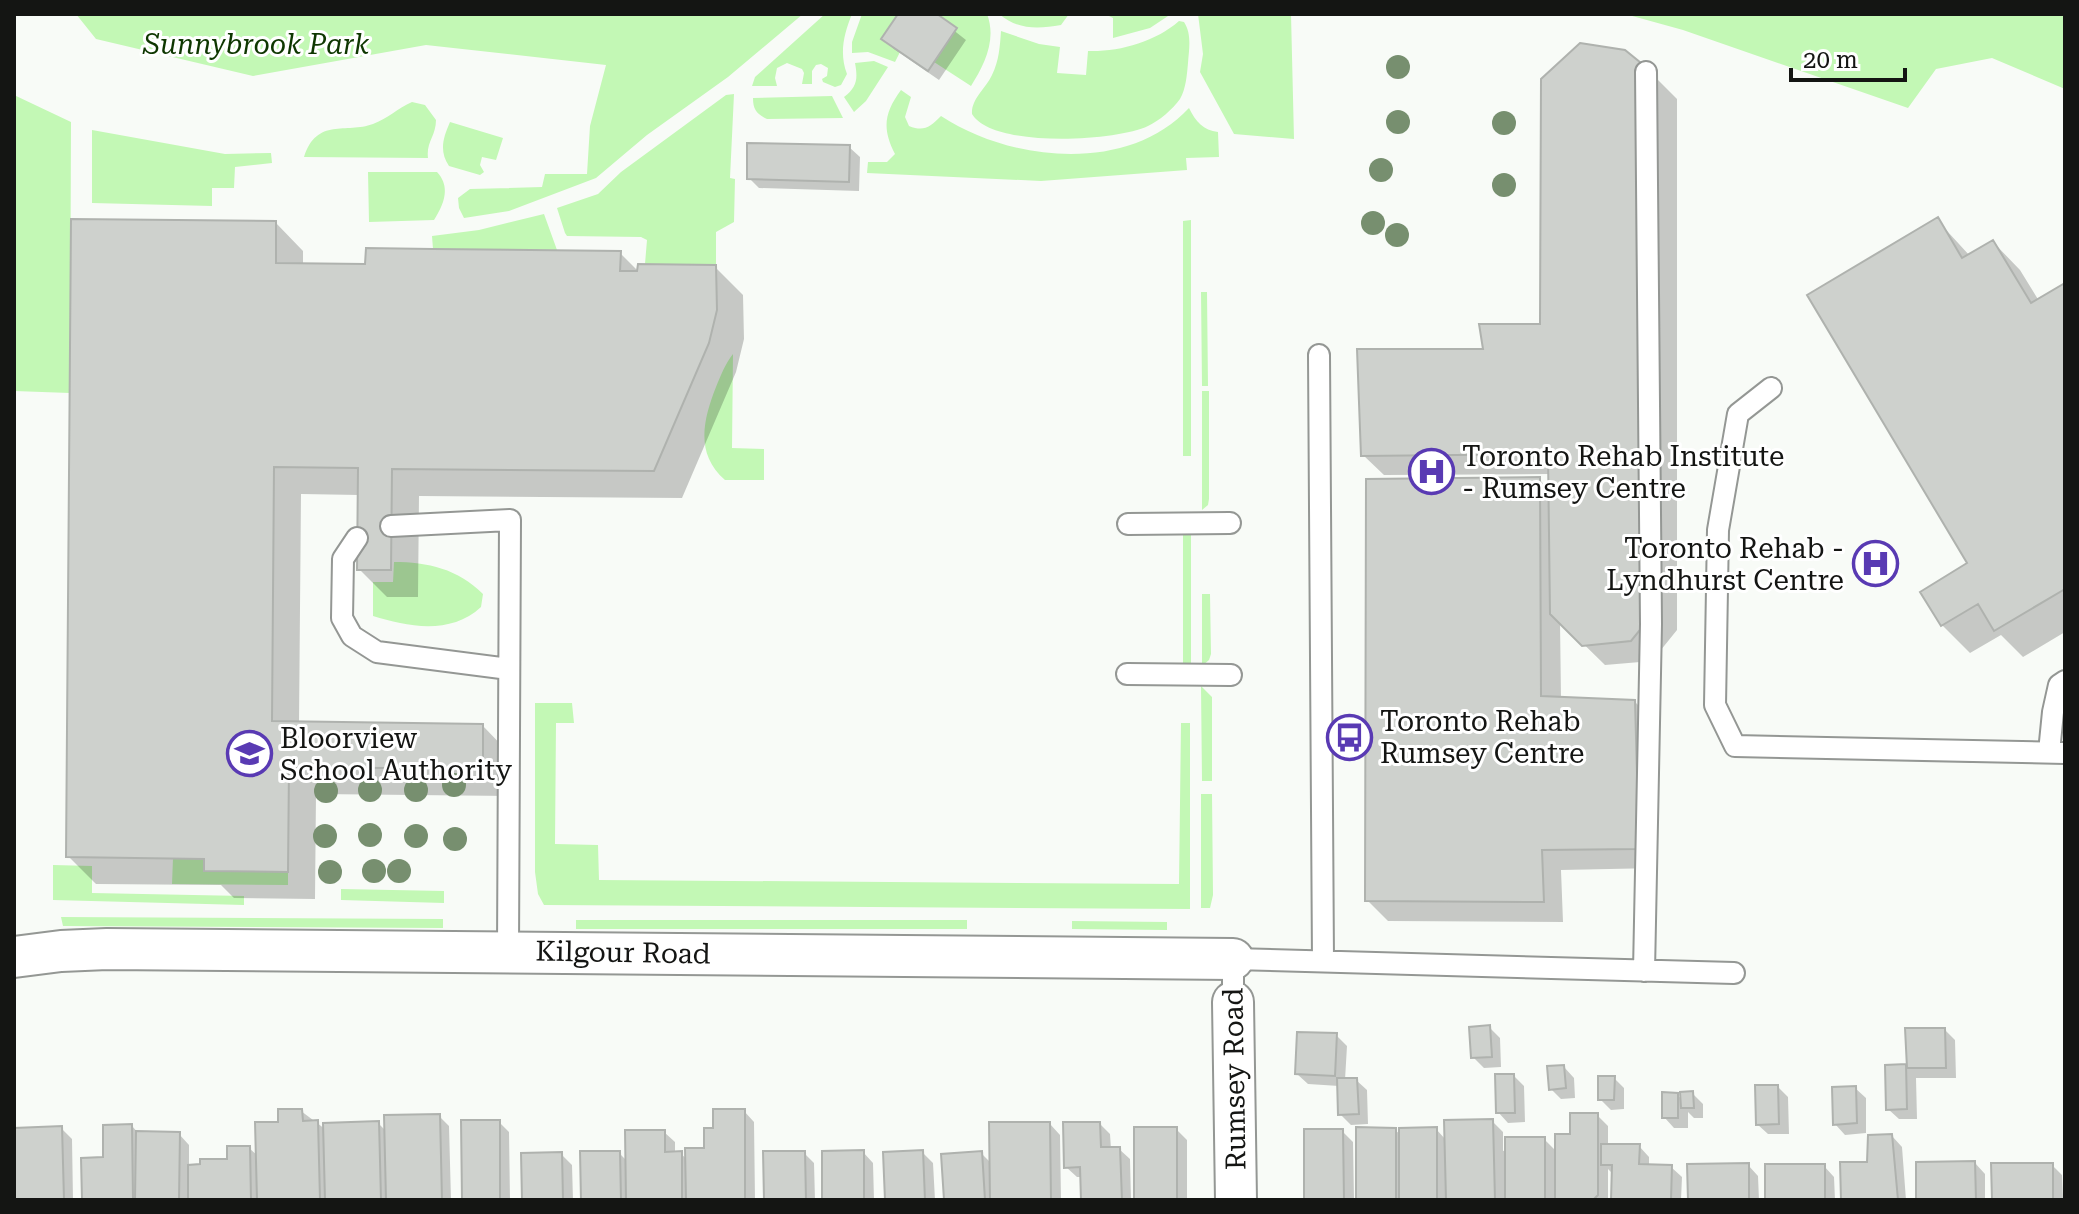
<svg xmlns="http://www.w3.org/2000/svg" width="2079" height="1214" viewBox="0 0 2079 1214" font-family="'Roboto Serif',serif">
  <rect width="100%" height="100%" fill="#f8fbf7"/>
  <path fill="#c3f8b5" d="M76,14H803L728,77L647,135L596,178L509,211L464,218L459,208L458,198L470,189L542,187L545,174H587L590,126L606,65L426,45L253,76L96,39Z
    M825,14H852C844,34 839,53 847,74L841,85L835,87L823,82L822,79L827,76L828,68L821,64L816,65L812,71V84H802L804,73L802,69L787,63L777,68L775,78L777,86H752L755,77Z
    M862,14H898L881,39L900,52L895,62L868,52L852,53V42Z
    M937,14H987C997,40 984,65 971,86L934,62L957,28Z
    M999,14H1069L1061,25C1038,29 1018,30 999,14Z
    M1105,14H1171L1150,28L1113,38V18Z
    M1198,14H1291L1294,139L1234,134L1200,72L1203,54Z
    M1625,14H2065V89L1992,58L1936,69L1908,108L1683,30Z
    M1179,21L1184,22C1192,34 1189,49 1188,63C1187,74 1186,89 1180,99C1173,109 1159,121 1148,126C1114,142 992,148 972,114C971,99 986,88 992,75C999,61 1000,46 1001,31L1039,44L1060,47L1057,73L1086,75L1088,51C1119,52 1155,42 1179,21Z
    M874,61L888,67L866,101L854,112L844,97C857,87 858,79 855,63Z
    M901,90L911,97L905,117L909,126C924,132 930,127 941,116C1011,162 1128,174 1189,108C1196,122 1203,130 1218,132L1219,157L1186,158L1187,170L1041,181L867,173L868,162H887L895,154C882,129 884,113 901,90Z
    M734,94L730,178L735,179L734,222L716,232V265L645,264L647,240L641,237L567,236L565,233L557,208L598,194L621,172L726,95Z
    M14,95L71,122L70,393L14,391Z
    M832,96L843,118L767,119C757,114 753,110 753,98Z
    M412,102L425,105L436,120C436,136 426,142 428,158L304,157C317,117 346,134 373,124C387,119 398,108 412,102Z
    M450,122L503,138L496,160L482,157L480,165L484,172L480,175L449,166C439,151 443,138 450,122Z
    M92,130L225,154L271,153L272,163L235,167L234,188H212V206L92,203Z
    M368,172H437C451,187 444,204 434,220L369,222Z
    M544,214L557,250L433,249L432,236L479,230Z
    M1191,220V456H1183V221Z
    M1201,292H1207L1208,386H1202Z
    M733,354L732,448L764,449V480H725C695,454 703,420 716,387C721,375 725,364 733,354Z
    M1202,391H1209V499L1208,505L1202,510Z
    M1183,533H1191V667L1183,666Z
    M394,562C428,562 458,569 483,594L481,607C451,635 408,627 373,616V582H393Z
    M1202,594H1210L1211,654L1209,660L1202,666Z
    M1201,686L1212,697V781H1202Z
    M535,703H572L574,723H556L555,844L598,845L599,880L1179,884L1181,723H1190V909L544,905L538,894L535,872Z
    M1201,794H1212L1213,895L1210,908H1201Z
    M173,858L204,859L205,871L288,872V885L172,884Z
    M53,865L92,866V893L244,896V905L53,900Z
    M341,889L444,891V903L341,900Z
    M61,917L443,919V928L63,926Z
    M576,920H967V929H576Z
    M1072,921L1167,922V930L1072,929Z"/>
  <path fill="#0003" d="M900,14H933L966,40L939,80L894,49L884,39Z
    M1656,78L1677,99V630L1652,661L1605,665L1560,621L1561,699L1635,702L1655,722L1658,868L1561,870L1563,922L1388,921L1367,900L1539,479L1550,491V474L1384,475L1363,455L1486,351L1542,326Z
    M849,147L860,157L859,191L759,188L749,178Z
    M1937,220L1970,256L1993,242L2020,270L2039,301L2065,285V632L2023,657L2001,635L1970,653L1942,625L1970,564Z
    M276,223L303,251V265L367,266L620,253L639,272L715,267L743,295L744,339L736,372L682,498L419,496L418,597H387L359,569V495L301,494L299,724L483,726L510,754V796L316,794L315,899L234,898L221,885L96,884L68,856Z
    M1489,1027L1500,1038L1501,1067L1484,1068L1473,1057Z
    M1945,1030L1955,1040L1956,1078H1916L1917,1119H1899L1888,1109L1887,1067L1908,1066Z
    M1336,1035L1347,1046L1345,1080H1356L1367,1090L1368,1124L1351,1125L1340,1114L1339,1086L1308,1084L1297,1074Z
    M1564,1067L1574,1078L1575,1098L1561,1099L1551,1089Z
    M1514,1076L1524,1086L1525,1122L1508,1123L1498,1112Z
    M1614,1078L1624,1088V1109L1611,1110L1600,1099Z
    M1778,1087L1788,1097L1789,1134H1768L1757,1124Z
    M1855,1088L1866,1098V1133L1845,1135L1835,1124Z
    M1692,1093L1703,1104V1118H1694L1688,1112V1128H1674L1664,1117L1677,1095L1683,1100Z
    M301,1111L325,1129L378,1123L387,1132L439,1116L449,1126L451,1200H84L105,1159L132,1126L139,1134H179L189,1145V1166L229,1161L249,1148L258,1156L280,1124Z
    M744,1111L754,1122L755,1200H583L619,1153L627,1161L664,1132L675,1142V1154H681L688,1160L706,1150L715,1130Z
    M1597,1115L1608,1126V1146H1639L1649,1157V1166L1671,1167L1682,1177L1681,1200H1613L1614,1175L1608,1169V1200H1358L1395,1130L1401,1135L1436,1129L1446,1140L1492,1121L1503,1132V1151L1544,1139L1557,1152Z
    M499,1122L509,1132L510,1200H464Z
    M1050,1124L1060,1135L1061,1200H946L981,1153L992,1164Z
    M1100,1124L1110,1134L1111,1149H1119L1130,1159L1131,1200H1083L1082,1177H1077L1066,1167Z
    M61,1128L72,1139L73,1200H14V1130Z
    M1176,1129L1187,1140V1200H1136Z
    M1342,1131L1353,1142L1354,1200H1306Z
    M1892,1136L1902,1147L1906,1200H1843Z
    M863,1152L873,1163L874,1200H824Z
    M922,1152L933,1163L935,1200H887Z
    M804,1153L814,1163L815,1200H766Z
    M561,1154L572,1165L573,1200H524Z
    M1975,1163L1985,1174V1200H1918Z
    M1748,1165L1758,1176L1759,1200H1690Z
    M2052,1165L2062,1175L2063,1200H1994Z
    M1824,1166L1834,1177L1835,1200H1767Z"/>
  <path fill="#ced1cd" stroke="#afb2ae" stroke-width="2" d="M898,14H937L957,28L928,71L881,39Z
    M1580,43L1625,50L1657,76V609L1631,641L1582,646L1550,614L1548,454L1361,456L1357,349H1483L1479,324H1540L1541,79Z
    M747,143L850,145L849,182L747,179Z
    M1938,217L1962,258L1993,240L2031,303L2065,283V589L1994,631L1978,604L1941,626L1920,592L1967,563L1807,295Z
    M71,219L276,221V263L365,264L366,248L433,249L621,251L620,271H637L638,264L716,265L717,310L709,343L654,471L392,469L391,570H357L358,468L274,467L272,721L483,724V769L289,767L288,872L204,871V859L66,857Z
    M1540,477L1541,696L1635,700L1639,849L1542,850L1544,902L1365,901L1366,479Z
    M1490,1025L1492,1057L1471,1058L1469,1027Z
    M1905,1028H1945L1946,1068H1907Z
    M1297,1032L1337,1033L1335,1076L1295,1074Z
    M1906,1064L1907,1109L1886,1110L1885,1065Z
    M1564,1065L1566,1088L1549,1090L1547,1066Z
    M1495,1074H1514L1515,1113H1496Z
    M1598,1076H1615L1614,1100H1598Z
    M1337,1078H1357L1359,1114L1338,1115Z
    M1755,1085H1778L1779,1124L1756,1125Z
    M1856,1086L1857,1123L1833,1125L1832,1087Z
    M1693,1091L1694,1108H1681L1680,1092Z
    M1662,1092L1678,1093V1118H1662Z
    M278,1109H302L303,1121L318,1120L320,1200H257L255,1122H278Z
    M713,1109H745V1200H686L685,1148H704V1128H713Z
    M1570,1113H1598V1195L1593,1200H1555V1134H1570Z
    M440,1114L442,1200H386L384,1115Z
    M1493,1119L1495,1200H1446L1444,1120Z
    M461,1120H500V1200H462Z
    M379,1121L381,1200H325L323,1123Z
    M989,1122H1050L1051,1200H990Z
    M1063,1122H1100L1101,1147H1120L1122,1200H1081L1080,1167L1064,1168Z
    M132,1124L133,1200H82L81,1158L103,1157V1125Z
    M62,1126L64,1200H14V1128Z
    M1134,1127H1177V1200H1134Z
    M1356,1127L1396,1128V1200H1356Z
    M1437,1127V1200H1399V1128Z
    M1304,1129H1343L1344,1200H1304Z
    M625,1130H665V1152L682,1151V1200H626Z
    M136,1131L180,1132L179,1200H135Z
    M1892,1134L1898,1200H1841L1840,1162H1867L1868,1135Z
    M1505,1137H1545V1200H1505Z
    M1601,1144H1640L1639,1164L1672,1165L1671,1200H1611L1612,1165H1601Z
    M227,1146H250L251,1200H188V1165L200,1164V1159H227Z
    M864,1150V1200H822V1151Z
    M923,1150L925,1200H885L883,1152Z
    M580,1151H620L621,1200H581Z
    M763,1151H805L806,1200H764Z
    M982,1151L985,1200H944L941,1154Z
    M562,1152L563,1200H522L521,1153Z
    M1975,1161L1976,1200H1916V1162Z
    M1749,1163V1200H1688L1687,1164Z
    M1991,1163H2053V1200H1992Z
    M1765,1164H1825V1200H1765Z"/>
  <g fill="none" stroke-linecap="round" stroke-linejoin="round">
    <defs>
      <path id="lane" d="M1319,355L1323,961
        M1771,388L1738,414L1718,530L1715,705L1735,746L2065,753
        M1128,524L1230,523
        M391,526L510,520L508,951
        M357,538L343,559L342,618L352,636L377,652L509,669
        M1127,674L1231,675
        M2049,752L2053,712L2059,685L2065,681
        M1644,971L1651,624L1646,72
        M1233,1002V959L1734,973"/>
      <path id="street" d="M14,957L61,951L107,949L1233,959
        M1233,1002L1236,1200"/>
    </defs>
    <use href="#lane" stroke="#949794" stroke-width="24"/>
    <use href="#street" stroke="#949794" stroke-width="44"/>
    <use href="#lane" stroke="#fff" stroke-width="20"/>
    <use href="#street" stroke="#fff" stroke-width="40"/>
  </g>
  <g fill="#778f6f">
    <circle cx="1398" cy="67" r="12"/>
    <circle cx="1398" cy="122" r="12"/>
    <circle cx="1504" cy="123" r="12"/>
    <circle cx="1381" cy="170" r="12"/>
    <circle cx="1504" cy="185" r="12"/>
    <circle cx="1373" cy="223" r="12"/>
    <circle cx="1397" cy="235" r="12"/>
    <circle cx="454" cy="785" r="12"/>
    <circle cx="370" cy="790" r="12"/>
    <circle cx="416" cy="790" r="12"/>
    <circle cx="326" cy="791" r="12"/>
    <circle cx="370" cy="835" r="12"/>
    <circle cx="325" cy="836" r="12"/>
    <circle cx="416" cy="836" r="12"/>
    <circle cx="455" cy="839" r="12"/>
    <circle cx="374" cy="871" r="12"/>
    <circle cx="399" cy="871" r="12"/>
    <circle cx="330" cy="872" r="12"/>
  </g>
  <defs>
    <symbol id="hospital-ring" viewBox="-11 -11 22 22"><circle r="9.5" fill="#fff" stroke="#593ab3" stroke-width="1.5"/><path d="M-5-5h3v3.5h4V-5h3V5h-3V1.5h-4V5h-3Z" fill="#593ab3"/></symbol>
    <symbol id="bus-ring" viewBox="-11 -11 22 22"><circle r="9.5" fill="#fff" stroke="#593ab3" stroke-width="1.5"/><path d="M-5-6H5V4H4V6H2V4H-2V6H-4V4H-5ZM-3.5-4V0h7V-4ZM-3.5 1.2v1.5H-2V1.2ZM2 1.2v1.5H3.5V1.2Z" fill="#593ab3"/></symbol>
    <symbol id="school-ring" viewBox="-11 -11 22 22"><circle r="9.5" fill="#fff" stroke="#593ab3" stroke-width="1.5"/><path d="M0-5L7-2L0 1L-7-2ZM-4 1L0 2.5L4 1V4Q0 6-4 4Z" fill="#593ab3"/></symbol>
  </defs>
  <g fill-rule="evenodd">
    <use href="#hospital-ring" x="1406" y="446" width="51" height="51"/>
    <use href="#hospital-ring" x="1850" y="538" width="51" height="51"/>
    <use href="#bus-ring" x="1324" y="712" width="51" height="51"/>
    <use href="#school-ring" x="224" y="728" width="51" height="51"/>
  </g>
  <g text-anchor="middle" stroke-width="6" stroke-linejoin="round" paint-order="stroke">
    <g font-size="28" font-style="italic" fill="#0e3700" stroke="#fff">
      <text x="256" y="54">Sunnybrook Park</text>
    </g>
    <g font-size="28" fill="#141513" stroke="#fff" text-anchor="start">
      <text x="1462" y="466">Toronto Rehab Institute<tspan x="1462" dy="32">- Rumsey Centre</tspan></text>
      <text x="1844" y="558" text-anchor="end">Toronto Rehab -<tspan x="1844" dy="32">Lyndhurst Centre</tspan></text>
      <text x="1380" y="731">Toronto Rehab<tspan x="1380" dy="32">Rumsey Centre</tspan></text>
      <text x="280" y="748">Bloorview<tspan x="280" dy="32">School Authority</tspan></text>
    </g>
    <g font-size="28" fill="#141513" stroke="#fff">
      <text transform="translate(623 952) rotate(1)" y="10">Kilgour Road</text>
      <text transform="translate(1234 1079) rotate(-91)" y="10">Rumsey Road</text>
    </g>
  </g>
  <rect width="2079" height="1214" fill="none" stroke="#141513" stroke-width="32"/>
  <path d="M1791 68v12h114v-12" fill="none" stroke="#141513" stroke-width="4"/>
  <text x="1803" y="68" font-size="24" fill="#141513" stroke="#ffffff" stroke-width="6" paint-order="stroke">20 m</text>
</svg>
